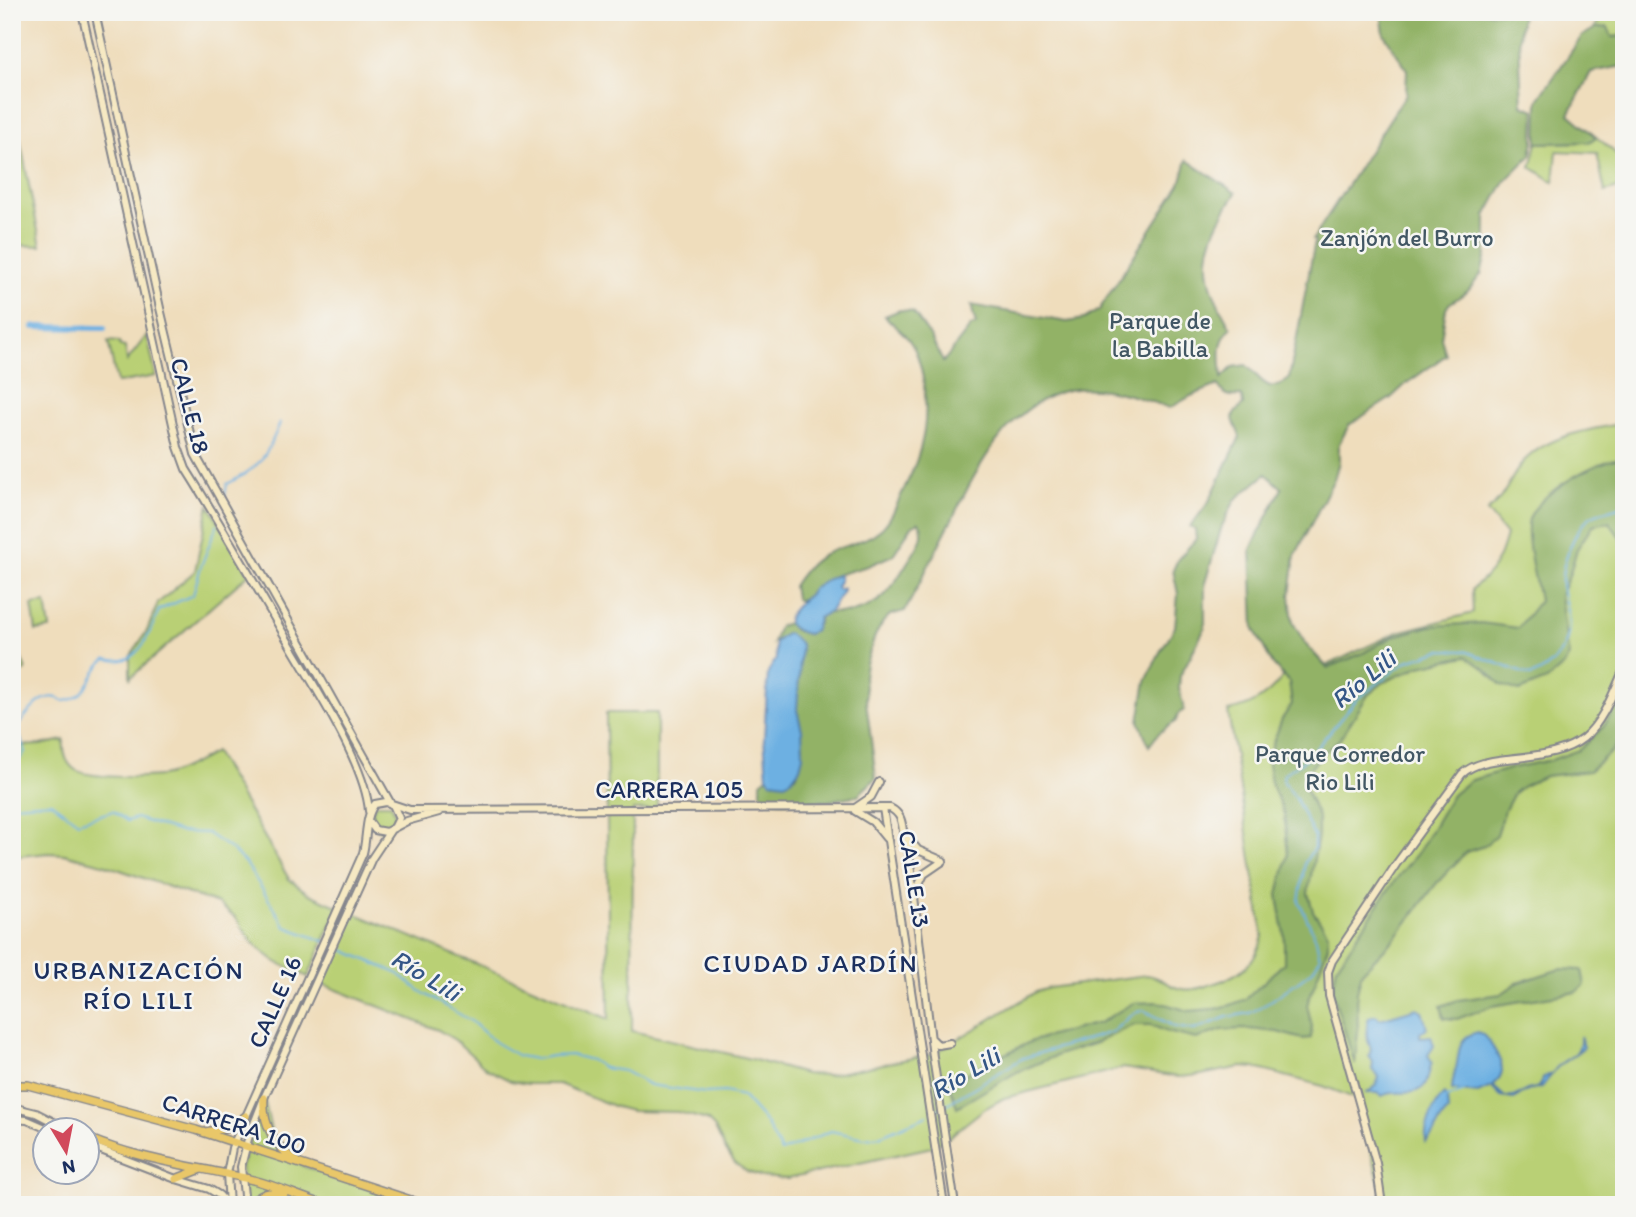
<svg xmlns="http://www.w3.org/2000/svg" width="1636" height="1217" viewBox="0 0 1636 1217" font-family="Itim,sans-serif">
  <rect width="100%" height="100%" fill="#f6f6f2"/>
  <filter id="ink" filterUnits="userSpaceOnUse"><feTurbulence type="fractalNoise" baseFrequency=".0143" numOctaves="2"/><feDisplacementMap in="SourceGraphic" scale="14" xChannelSelector="R" yChannelSelector="G"/><feConvolveMatrix kernelMatrix="1 2 1 2 8 2 1 2 1" color-interpolation-filters="sRGB"/></filter>
  <filter id="wash" filterUnits="userSpaceOnUse"><feTurbulence type="fractalNoise" baseFrequency=".00686" numOctaves="4" result="noise"/><feDisplacementMap in="SourceGraphic" scale="28" xChannelSelector="R" yChannelSelector="G"/><feGaussianBlur stdDeviation="1.57" result="paint"/><feColorMatrix in="noise" values="0 0 0 0 0 0 0 0 0 0 0 0 0 0 0 0 0 1.4 0 .05"/><feComposite in="paint" operator="in"/></filter>
  <g filter="url(#wash)">
    <rect width="100%" height="100%" fill="#efddbc"/>
    <path fill="#b9d074" stroke="#6a8069" stroke-width="2" d="M1605,12H1624V36L1612,37L1597,28L1593,30Z
      M12,99L41,246L12,245Z
      M1596,137C1618,154 1624,157 1624,186L1605,192L1597,153L1557,151L1554,182L1531,167L1537,143L1589,142Z
      M147,335L156,376L117,383L108,341L119,342L120,346L125,347L127,361Z
      M1624,423V1205H1382L1381,1189L1357,1099L1323,1086L1255,1068L1241,1067L1201,1075L1178,1077L1123,1068L1004,1098L984,1109L949,1137L932,1147L787,1179L762,1177L746,1171L735,1163L725,1149L715,1128L707,1120L678,1112L631,1111L616,1107L559,1084H528L511,1081L487,1069L455,1040L438,1030L317,982L349,911L609,1019L606,713H657V810H633L632,1031L755,1060L805,1074L828,1075L933,1054L1036,992L1049,988L1147,975C1163,977 1169,987 1182,989C1192,991 1201,988 1209,985C1237,977 1256,965 1263,936L1228,711C1269,704 1282,677 1307,646L1326,666L1398,632L1473,613L1472,589C1493,572 1499,562 1506,535L1487,511C1508,496 1509,476 1526,459C1550,435 1592,429 1624,423Z
      M209,505L249,574L130,678V657L147,631L158,603L195,571Z
      M46,603L50,629L36,631L32,605Z
      M12,637L26,670L12,676Z
      M64,740C63,751 65,762 74,769C88,779 150,778 166,775C184,770 200,760 215,752L289,879L309,894L339,907L308,977L278,963L263,952L252,942L235,917L218,904L103,864L64,854L48,853L12,857V746L40,745Z
      M375,804H391L398,822L382,832L369,822Z
      M264,1098L272,1136L303,1166L426,1205H326L278,1193L245,1205L241,1167Z"/>
    <path fill="#92b266" stroke="#567062" stroke-width="2" d="M1381,12H1522L1519,39L1522,105L1535,110L1534,141L1531,155L1505,181L1486,216V255L1481,274L1468,291L1449,304L1446,309L1441,338L1446,355L1406,384L1391,398L1349,425L1339,444V462L1334,479L1295,556L1290,595L1293,623L1307,646L1327,668L1363,653L1394,636L1430,626L1481,623L1518,628L1539,601C1536,582 1524,536 1529,519C1537,494 1599,458 1624,458V548L1620,537L1609,522L1593,525L1577,549L1570,573L1560,596L1569,656L1563,666L1547,680L1519,691L1501,685L1485,669L1466,656L1420,666L1384,682L1368,695L1340,739L1326,751L1310,768L1303,783L1318,817V836L1308,893L1313,911L1328,933V946L1307,1005L1312,1026L1311,1038L1302,1039L1277,1032L1248,1029L1222,1030L1196,1039L1167,1032L1151,1025H1133L1096,1043L1058,1055L1017,1072L957,1107L949,1084L976,1068L1032,1041L1099,1023L1133,1003L1158,1002L1189,1011L1223,1008L1246,999L1284,963V935L1278,894L1288,856L1284,814L1271,783L1267,759L1282,719L1292,704L1289,682L1273,665L1254,629L1251,549L1282,488L1266,474L1235,500L1222,526L1205,583V628L1180,676L1179,688L1184,710L1178,714L1176,721L1159,733L1149,746L1139,721L1146,681L1160,652L1175,627L1178,594L1173,570L1178,559L1196,539L1195,530L1190,527L1208,503L1240,437C1235,420 1226,419 1243,405L1242,396C1229,397 1224,396 1218,385L1191,396L1170,408C1136,396 1091,380 1055,394C1000,416 974,476 949,525C934,554 920,583 905,611L890,615L883,622L875,636L866,664L864,676L866,701L876,778L858,795L829,801L782,802L768,798L761,793V782L767,777L771,781L796,776C809,751 800,737 797,712C795,694 797,675 800,657L781,637L773,643L779,626L788,623L794,630L808,634L818,623L820,616C835,609 838,615 852,612C888,603 893,584 911,557C918,546 927,535 919,522L912,526L893,555L868,566L833,576L812,589L806,597L799,601L795,598L793,586C802,572 812,560 827,553C845,544 865,543 881,529C892,519 898,501 905,487C923,452 930,418 923,378C921,367 918,353 911,343C905,333 893,325 885,316L900,310L913,312L930,336L943,362L971,326L976,325L971,305L1067,322L1084,319L1099,310L1180,184L1187,160L1236,193C1201,247 1198,272 1231,328C1216,343 1221,359 1222,378L1233,367L1246,365C1261,378 1268,397 1289,379L1315,241L1313,239L1406,94L1407,70L1384,34Z
      M1608,27L1612,37L1624,36V66L1591,72L1569,114L1596,137L1589,142L1537,143L1538,100L1582,36L1596,28Z
      M1624,692V734L1612,751L1589,771L1545,776L1523,786L1514,793L1505,810L1497,835L1484,846L1466,852L1437,883L1395,938L1362,972L1357,992L1358,1031L1355,1064L1332,991L1337,966L1393,883L1419,851L1452,795L1469,781L1512,768L1551,760L1579,750L1604,726Z
      M1560,969L1582,970L1585,985L1577,992L1492,1006L1457,1019L1444,1018L1441,1006L1458,1000L1501,994L1517,983Z"/>
    <path fill="#6db0e2" stroke="#4470a0" stroke-width="2" d="M838,575L840,579L836,587L839,590L843,588V591L830,611L818,618L815,630L808,634C774,626 790,612 806,597C809,595 810,591 813,588C819,583 831,577 838,575Z
      M788,633L801,644L797,710L802,730L803,756L800,768L791,780L785,783L771,781L767,777L764,738L767,690L768,672L776,659L775,643L781,637Z
      M1417,1008L1422,1011L1427,1028L1420,1033V1037L1431,1036L1434,1046L1428,1055L1432,1062C1429,1069 1429,1078 1425,1085C1414,1099 1394,1088 1382,1096L1377,1093H1367L1376,1086L1379,1077L1372,1070L1373,1062L1369,1056L1371,1049C1367,1040 1365,1028 1369,1017L1376,1015L1380,1019Z
      M1478,1032C1488,1036 1502,1059 1502,1071C1501,1077 1497,1082 1493,1086L1505,1097C1516,1098 1528,1090 1538,1087L1544,1077L1553,1073C1562,1055 1582,1061 1580,1036L1584,1047C1576,1054 1567,1059 1560,1065C1552,1071 1548,1080 1542,1087L1527,1090L1514,1099L1501,1097L1491,1087L1478,1093L1452,1090C1452,1082 1454,1076 1456,1068C1460,1052 1456,1037 1478,1032Z
      M1444,1094L1447,1098L1448,1111C1435,1123 1438,1133 1426,1142C1424,1127 1434,1104 1444,1094Z"/>
    <g fill="none" stroke-linecap="round" stroke-linejoin="round">
      <path stroke="#6db0e2" stroke-width="2" d="M224,500L227,484C262,466 265,458 280,423
        M12,756L19,760L25,752L17,727C29,712 44,688 64,701C90,698 89,673 106,659C111,660 118,661 123,660C143,656 152,627 159,610L193,595L201,566L217,525
        M12,805L51,802L78,822L113,811L127,821L136,818L180,832L207,833L232,850L247,865L286,927L329,943
        M334,946L399,974L420,991L471,1021L496,1043L519,1056L535,1059L552,1056L571,1055L591,1060L604,1068L624,1071L650,1085L706,1093L725,1092L742,1096L766,1123L781,1152L831,1131L865,1138L879,1136L927,1116
        M1447,1098L1464,1091
        M932,1113L1023,1058L1112,1032L1134,1013L1143,1010L1175,1027L1194,1030L1227,1017L1250,1013L1268,1003L1312,971L1320,958L1316,939L1299,901L1305,862L1314,848V836L1296,799L1283,781L1284,774L1309,757L1356,700L1407,661L1441,650L1465,651L1531,676C1553,668 1570,647 1569,622C1568,609 1563,597 1562,584C1561,565 1575,526 1592,516C1601,511 1614,509 1624,506"/>
      <path stroke="#6db0e2" stroke-width="6" d="M34,327L104,328"/>
    </g>
  </g>
  <g filter="url(#ink)">
    <g fill="none" stroke-linecap="round" stroke-linejoin="round">
      <defs>
        <path id="secondary" d="M82,12L178,447L186,469C222,526 255,585 289,643C314,686 365,763 369,811
          M95,12L160,308L195,454L391,804
          M855,808L871,797L879,782
          M883,808L944,1205
          M855,811L873,822L886,838
          M370,823L375,830L386,832L407,821L439,812
          M394,828L399,818L394,807
          M907,837L918,850L941,860
          M908,846L933,1057L955,1205
          M916,891L924,874L943,861
          M931,1038L938,1045L950,1043
          M12,1107L36,1113L69,1130
          M12,1119L27,1120L50,1130
          M88,1145L176,1179L209,1189L219,1195L228,1205
          M229,1205L227,1174L232,1148L363,853C367,838 365,815 375,804L386,802L410,810L890,808C908,817 899,834 908,848
          M245,1205L241,1167L248,1139L264,1098L372,858L390,831
          M1382,1205L1376,1163L1329,996L1328,972L1332,961L1397,863L1462,774C1474,763 1491,761 1507,759C1586,751 1593,741 1624,669"/>
        <path id="primary" d="M12,1085H28L196,1130L426,1205
          M264,1098C262,1125 275,1146 297,1162
          M205,1132L228,1128L246,1116
          M88,1138C139,1160 195,1166 249,1179C275,1185 300,1197 326,1205
          M176,1179L201,1169
          M251,1205C260,1193 269,1191 284,1194"/>
      </defs>
      <use href="#secondary" stroke="#85868d" stroke-width="10"/>
      <use href="#primary" stroke="#85868d" stroke-width="10"/>
      <use href="#secondary" stroke="#f6e9c3" stroke-width="6"/>
      <use href="#primary" stroke="#e9c769" stroke-width="7"/>
    </g>
  </g>
  <g text-anchor="middle" stroke-width="5" stroke-linejoin="round" paint-order="stroke">
    <g font-size="24" fill="#425764" stroke="#f6f6f2">
      <text x="1407" y="246">Zanjón del Burro</text>
      <text x="1160" y="329">Parque de<tspan x="1160" dy="28">la Babilla</tspan></text>
      <text x="1340" y="762">Parque Corredor<tspan x="1340" dy="28">Rio Lili</tspan></text>
    </g>
    <g font-size="24" fill="#1b2f5e" stroke="#f6f6f2">
      <text transform="translate(190 406) rotate(76)" y="8">CALLE 18</text>
      <text x="669" y="798">CARRERA 105</text>
      <text transform="translate(914 879) rotate(81)" y="8">CALLE 13</text>
      <text transform="translate(275 1002) rotate(-66)" y="8">CALLE 16</text>
      <text transform="translate(234 1124) rotate(18)" y="8">CARRERA 100</text>
    </g>
    <g font-size="26" font-style="italic" fill="#345686" stroke="#f6f6f2">
      <text transform="translate(1363 679) rotate(-40)" y="9">Río Lili</text>
      <text transform="translate(426 975) rotate(31)" y="9">Río Lili</text>
      <text transform="translate(965 1073) rotate(-31)" y="9">Río Lili</text>
    </g>
    <g font-size="26" letter-spacing="2" fill="#1b2f5e" stroke="#f6f6f2">
      <text x="811" y="972">CIUDAD JARDÍN</text>
      <text x="139" y="979">URBANIZACIÓN<tspan x="139" dy="30">RÍO LILI</tspan></text>
    </g>
  </g>
  <rect width="1636" height="1217" fill="none" stroke="#f6f6f2" stroke-width="42"/>
  <g transform="translate(66 1151) rotate(170)"><circle r="33" fill="#f6f6f2" stroke="#9ea6b7" stroke-width="2"/>
  <path d="M0-5L12 26L0 18L-12 26Z" fill="#d1495b"/>
  <text y="-10" font-size="19" font-weight="bold" text-anchor="middle" fill="#1b2f5e">N</text>
  </g>
</svg>
